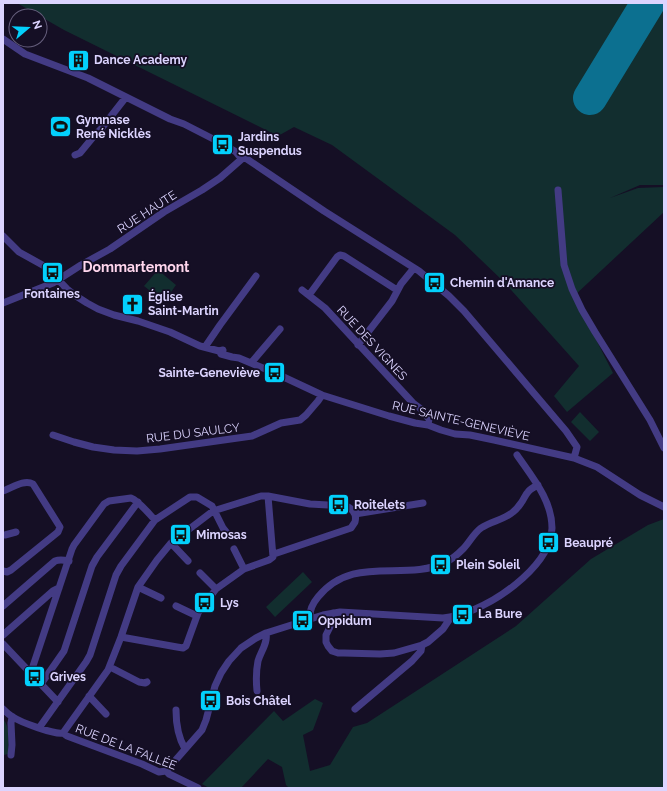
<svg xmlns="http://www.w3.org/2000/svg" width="667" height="791" viewBox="0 0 667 791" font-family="Raleway,sans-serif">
  <rect width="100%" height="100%" fill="#150f25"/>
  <path fill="#122e2f" d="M17,3H664V185H640L610,198L638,188L664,187V212L574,296L613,373L567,412L554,396L579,366L503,281L455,235L332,145L294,127L278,136L64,30Z
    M158,270L176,285L164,302L144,286Z
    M580,412L599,432L590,441L571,422Z
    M664,519V788H289L286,785L282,767L268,759L241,788H209L202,784L274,711L283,721L315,699L323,703L313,730L303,735L310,771L330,765L353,727L367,723L516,626L591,559L648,525Z
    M303,572L312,582L275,617L266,607Z
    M3,719C10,726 9,743 8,753V754L4,755L3,757Z"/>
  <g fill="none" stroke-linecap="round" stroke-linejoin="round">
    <path stroke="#0c7090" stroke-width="34" d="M590,98L648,3"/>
    <path stroke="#433b84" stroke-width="7" d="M3,39L25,54L88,78L170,119L184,124L223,144L236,152L240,157H244L324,211L419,271L449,296L464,311L566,431L577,447L574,458
      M75,155L80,153L94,136L101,129L126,97
      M558,190L564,265L572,289L582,310L595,332L650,420L664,448
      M3,236L19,252L46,267L67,289L76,296L87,303L98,309L114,315L138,321L170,332L200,346L219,351L223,350
      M302,290L325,308L413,403L421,409L429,419L428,425
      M309,295L337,257L340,255L344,256L397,290
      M3,303L53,283L81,265L110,249L164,212L202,190L220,178L244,157
      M358,345L392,301L401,284L414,268
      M205,347L220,325L256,276
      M219,351L221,354L232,357L239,358L275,373L322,395L389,416L415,423L428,425L441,430L455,434L470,435L494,440L574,458L597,467L640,495L664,507
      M251,363L280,329
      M53,435L74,442L93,447L114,450L137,451L160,449L252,436L281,423L300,420L306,415L318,401L322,395
      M3,491C12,488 24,479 33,484L60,527L58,532L11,570L7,572L3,571
      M355,514L423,503
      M5,535L16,532
      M171,543L188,561
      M234,549L244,569
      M200,573L216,589
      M138,587L161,598
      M3,606L55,561C60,559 64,560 69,561
      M176,606L197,616
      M333,613V621L326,635V642L328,646L332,651L338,653H344L380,654L394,653L422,645L428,642L443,629L451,617
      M310,619C309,610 313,603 318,597C354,553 404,583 446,562C453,559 458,554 463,549C470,542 473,534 481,528C491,521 504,520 513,512C517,509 519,506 521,503C524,499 525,495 528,492C530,489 534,487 538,485
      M3,635L53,591L59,588
      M121,637L177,647L183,648L186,646L198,613L216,589L244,569L269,560L273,557L268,496
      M3,644L58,702
      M110,667L139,682L145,683L147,682
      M29,671L32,669L72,549L74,545L104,504L109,501L131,498C139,501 149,514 155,520
      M41,684L64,651L92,566L97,557L138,502
      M257,691C256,681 256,671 258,661C261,651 268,643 266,633
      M89,696L106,714
      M3,709C6,712 9,715 13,717C20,722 55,735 63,733L67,736L142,764L159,772L166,771
      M355,709L412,661L421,651L422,645
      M176,710C176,724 178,737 185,749
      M39,728L86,662L90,655L116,575L121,566L155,520L190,497H197L212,506L223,528L227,533
      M63,733L108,670L121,637L138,587L157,560L171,543L213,511L261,496H268L310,504L346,506C353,509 357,514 355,522L351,528L274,554
      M11,755L12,745L11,723L12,717
      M166,771L202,730L206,720L215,686L221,673L229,661L241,648L256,638L266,633L323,615L340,612L443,618C453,617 463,614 473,610C502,598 551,564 552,528C552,500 532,477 517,455
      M166,771L169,774L198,788"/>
  </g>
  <defs>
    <symbol id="building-square" viewBox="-11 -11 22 22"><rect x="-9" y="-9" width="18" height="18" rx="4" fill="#03d0fc" stroke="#150f25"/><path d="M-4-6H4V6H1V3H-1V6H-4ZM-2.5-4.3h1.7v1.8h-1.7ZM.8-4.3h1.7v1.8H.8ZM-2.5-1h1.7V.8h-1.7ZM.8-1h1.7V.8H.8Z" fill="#111"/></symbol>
    <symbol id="stadium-square" viewBox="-11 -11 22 22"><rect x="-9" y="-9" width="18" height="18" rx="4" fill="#03d0fc" stroke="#150f25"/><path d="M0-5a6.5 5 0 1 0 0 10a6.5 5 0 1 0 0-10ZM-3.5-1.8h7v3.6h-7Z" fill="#111"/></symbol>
    <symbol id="bus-square" viewBox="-11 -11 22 22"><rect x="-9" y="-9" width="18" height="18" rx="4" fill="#03d0fc" stroke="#150f25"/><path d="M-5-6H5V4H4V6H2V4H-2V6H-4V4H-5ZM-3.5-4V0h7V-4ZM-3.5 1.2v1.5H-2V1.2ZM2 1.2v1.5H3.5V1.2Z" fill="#111"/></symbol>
    <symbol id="church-square" viewBox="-11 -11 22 22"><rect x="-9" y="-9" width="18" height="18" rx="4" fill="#03d0fc" stroke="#150f25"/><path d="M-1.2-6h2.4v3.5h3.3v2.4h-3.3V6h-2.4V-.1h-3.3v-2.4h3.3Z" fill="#111"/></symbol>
  </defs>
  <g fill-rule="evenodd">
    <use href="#building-square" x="66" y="48" width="25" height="25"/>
    <use href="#stadium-square" x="48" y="114" width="25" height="25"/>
    <use href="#bus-square" x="210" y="132" width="25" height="25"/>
    <use href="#bus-square" x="40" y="260" width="25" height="25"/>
    <use href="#bus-square" x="422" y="270" width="25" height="25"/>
    <use href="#church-square" x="120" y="292" width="25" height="25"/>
    <use href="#bus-square" x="262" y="360" width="25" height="25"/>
    <use href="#bus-square" x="326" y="492" width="25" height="25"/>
    <use href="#bus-square" x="168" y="522" width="25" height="25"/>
    <use href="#bus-square" x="536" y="530" width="25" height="25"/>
    <use href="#bus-square" x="428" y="552" width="25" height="25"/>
    <use href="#bus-square" x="192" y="590" width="25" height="25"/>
    <use href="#bus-square" x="450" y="602" width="25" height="25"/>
    <use href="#bus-square" x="290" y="608" width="25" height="25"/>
    <use href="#bus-square" x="22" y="664" width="25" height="25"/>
    <use href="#bus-square" x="198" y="688" width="25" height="25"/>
  </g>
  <g text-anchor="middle" stroke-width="3.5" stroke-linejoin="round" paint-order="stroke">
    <g font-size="12" font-weight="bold" fill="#dcd4ff" stroke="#150f25" text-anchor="start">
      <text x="94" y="64">Dance Academy</text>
      <text x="76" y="124">Gymnase<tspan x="76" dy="14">René Nicklès</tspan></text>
      <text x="238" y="141">Jardins<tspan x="238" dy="14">Suspendus</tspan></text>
      <text x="450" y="287">Chemin d'Amance</text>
      <text x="52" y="298" text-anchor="middle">Fontaines</text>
      <text x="148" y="301">Église<tspan x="148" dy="14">Saint-Martin</tspan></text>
      <text x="260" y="377" text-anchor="end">Sainte-Geneviève</text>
      <text x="354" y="509">Roitelets</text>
      <text x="196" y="539">Mimosas</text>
      <text x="564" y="547">Beaupré</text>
      <text x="456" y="569">Plein Soleil</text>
      <text x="220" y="607">Lys</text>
      <text x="478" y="618">La Bure</text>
      <text x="318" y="625">Oppidum</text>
      <text x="50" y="681">Grives</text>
      <text x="226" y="705">Bois Châtel</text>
    </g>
    <g font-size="12" fill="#dcd4ff" stroke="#150f25">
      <text transform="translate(147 212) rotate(-33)" y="4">RUE HAUTE</text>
      <text transform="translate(372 343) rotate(47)" y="4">RUE DES VIGNES</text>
      <text transform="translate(461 421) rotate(13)" y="4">RUE SAINTE-GENEVIÈVE</text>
      <text transform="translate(193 433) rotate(-7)" y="4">RUE DU SAULCY</text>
      <text transform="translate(126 747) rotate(21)" y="4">RUE DE LA FALLÉE</text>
    </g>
    <g font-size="14" font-weight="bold" fill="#ffd6ed" stroke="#150f25">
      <text x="136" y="272">Dommartemont</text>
    </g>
  </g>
  <rect width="667" height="791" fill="none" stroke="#dcd4ff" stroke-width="8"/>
  <g transform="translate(28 28) rotate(71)"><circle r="19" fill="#150f25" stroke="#655e7c"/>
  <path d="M0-3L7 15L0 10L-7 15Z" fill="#03d0fc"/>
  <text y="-6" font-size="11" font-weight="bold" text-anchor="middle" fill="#dcd4ff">N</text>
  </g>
</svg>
